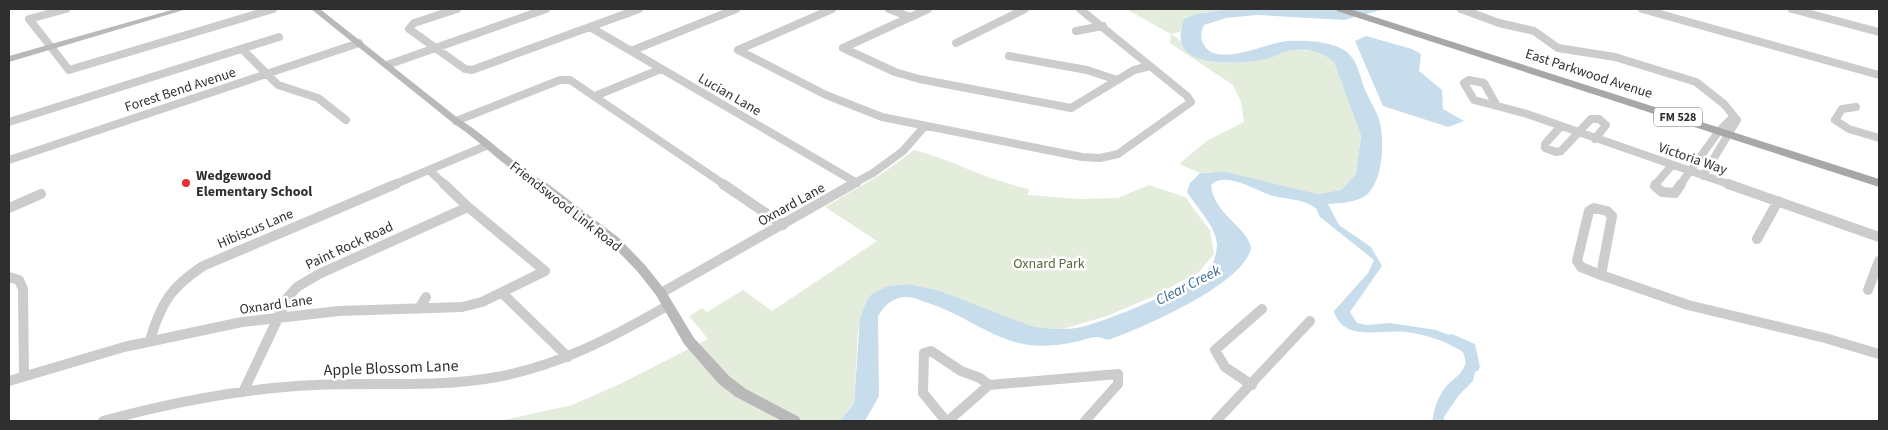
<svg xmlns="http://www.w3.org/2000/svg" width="1888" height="430" viewBox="0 0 1888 430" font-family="'Source Sans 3',sans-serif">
  <rect width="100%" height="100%" fill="#fff"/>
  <path fill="#e4ecdc" d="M1126,9H1230L1196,14L1184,19L1180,32L1171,34L1181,41L1184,47L1225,63L1269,58L1283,51L1295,50L1314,51L1325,54L1334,62L1361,136L1356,174L1341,190L1317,194L1303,192L1208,172L1200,173L1179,164L1208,140L1244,122L1241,102L1233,85L1170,43L1171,34Z
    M914,150C953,160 989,181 1029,189L1028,195L1079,199L1118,198L1149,185L1185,197L1210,230L1214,254L1199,272L1152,297L1107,316L1052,332L1015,324L937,290L909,284L888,286L858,331L854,404L840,421H500L572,405L620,384L708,339L689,316L702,308L707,312L743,290L772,311L877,241L825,207L883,173Z"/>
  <path fill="#c8ddec" d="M1230,9H1385L1344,20L1257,15L1226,18L1204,25C1201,31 1200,37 1203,43C1215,70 1267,42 1288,41C1305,40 1330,41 1344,50C1357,57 1360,77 1365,90C1370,101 1380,116 1381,128C1384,148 1382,184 1365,196C1355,203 1339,203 1328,204L1339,225L1371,247L1382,266L1350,312L1357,323L1367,325L1390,323L1436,330L1460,339L1478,359L1473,381L1459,395L1444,417V421H1432C1434,412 1436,402 1441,394C1450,377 1465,378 1467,355C1448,341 1428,335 1406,332C1382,329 1343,343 1334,311L1368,273L1374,260L1320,217C1318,213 1317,209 1314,207C1303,199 1286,199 1273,196C1258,192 1225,170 1211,185C1214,215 1247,226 1251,248C1244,284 1144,327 1111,339C1107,341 1102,337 1097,337C1090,337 1081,341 1075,342C1061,345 1044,347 1029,345C992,340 964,314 928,303C921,301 915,297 907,297C894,296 882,307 878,317L879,396L865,421H840L854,404L860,318L867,300L872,294L888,286L909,284L937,290L1034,327C1048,329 1061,330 1076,328C1099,325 1203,283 1213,263C1215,259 1217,248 1217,244C1215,225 1197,208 1187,192L1190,183L1200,173L1226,172L1317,194L1341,190L1356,174L1361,136L1334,62C1322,52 1311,49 1295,50C1285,50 1279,55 1270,58C1251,64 1202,66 1187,52C1178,44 1180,30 1184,19L1196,14Z
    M1366,36L1412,49L1421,54L1419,71L1442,90L1443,109L1464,121L1448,127L1383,106L1355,41Z"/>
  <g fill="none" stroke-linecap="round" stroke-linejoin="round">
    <path fill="#c8ddec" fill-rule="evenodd" d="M1452,334L1475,344L1480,367L1478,371L1473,372L1468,371L1463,351L1447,343L1445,339L1447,335Z"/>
    <path stroke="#ccc" stroke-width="8" d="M66,9L29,19L69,70L273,9
      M457,9L414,23L409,29L465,69L472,70L639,9
      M889,9L910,17
      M1461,9L1499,23L1534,31L1558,48L1615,57L1696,82L1724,104L1737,120L1703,176
      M1642,9L1879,75
      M1792,9L1879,32
      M590,27L857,183
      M1076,31L1103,26
      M956,43L1025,9
      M843,48L895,72L919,79L1071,108L1134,70L1150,66
      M843,48L928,9
      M242,49L278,85L318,98L346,120
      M738,50L826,95L882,117L1082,157L1100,158L1118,154L1191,102L1187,96L1080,9
      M738,50L832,9
      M631,51L736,9
      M1009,56L1087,70L1117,80
      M387,65L546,9
      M1469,80L1484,83L1497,106L1474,100L1464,83Z
      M595,96L661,69
      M1497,106L1527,114L1731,185
      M1856,107L1842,109L1835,120L1849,129L1879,138
      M456,121L560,80H570L725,185
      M9,122L279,37
      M1560,127L1545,144V148L1556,152L1561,151L1591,119H1599L1606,125L1595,139
      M9,160L359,43
      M429,170L445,185
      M393,185L488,145
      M851,185L873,173L903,151L924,127
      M1655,185L1672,165
      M1680,185L1719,131L1734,116"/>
    <path stroke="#ccc" stroke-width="10" d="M723,184L783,225
      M1656,184L1655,186L1662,192L1675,193L1681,184
      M1728,184L1879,237
      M9,208L41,194
      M1594,208L1607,211L1612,216L1601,275L1581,267L1577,261L1589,211Z
      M1757,239L1778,201
      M1601,275L1688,305L1825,338L1879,354
      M9,277L19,280L23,289L24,376
      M1868,290L1879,261
      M502,293L568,357
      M661,293L853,184
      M419,309L426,297
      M150,340C161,303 171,287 203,266L396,184
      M9,381L124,347L242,322L339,311L462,307L482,302L545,271L468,207L444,184
      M1252,385L1225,367L1215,350L1262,309
      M243,392L288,297L297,287L319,274L468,207
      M103,421C173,402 243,388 315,385C376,382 437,388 497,377C558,366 613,337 667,306
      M946,421L923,393L924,353L931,351L961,371L980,378L989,385
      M948,421L989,385L1118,374V384L1085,421
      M1216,421L1310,321"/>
    <path fill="#b9b9b9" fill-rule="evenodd" d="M175,9H187L9,62V56Z
      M311,9H320L459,119C490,138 516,167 548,184L619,238L645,265L665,290L694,338L729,376L746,389L799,417L801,421H782L736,397L719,384L684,344L656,295L637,271L611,244L540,188C508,171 483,143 453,123Z"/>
    <path fill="#a7a7a7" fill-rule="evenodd" d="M1336,9H1350L1879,179V187L1337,11Z"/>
  </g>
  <circle fill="#e72f34" stroke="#fff" stroke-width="2" cx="186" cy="183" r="5"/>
  <g text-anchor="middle" stroke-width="5" stroke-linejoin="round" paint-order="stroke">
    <rect fill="#fff" stroke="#6d6d6d" stroke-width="1" x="1654" y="107.5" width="48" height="19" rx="4"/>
    <g font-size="12" font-weight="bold" fill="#2f2f2f">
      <text x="1678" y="121">FM 528</text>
    </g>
    <g font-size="14" fill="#2f2f2f" stroke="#fff">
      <text transform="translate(1589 73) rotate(18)" y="5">East Parkwood Avenue</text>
      <text transform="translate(180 89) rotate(-18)" y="5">Forest Bend Avenue</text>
      <text transform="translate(730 94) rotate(30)" y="5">Lucian Lane</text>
      <text transform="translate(1693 158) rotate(19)" y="5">Victoria Way</text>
      <text transform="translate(791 204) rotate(-29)" y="5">Oxnard Lane</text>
      <text transform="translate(566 206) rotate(38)" y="5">Friendswood Link Road</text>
      <text transform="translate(255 228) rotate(-23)" y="5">Hibiscus Lane</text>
      <text transform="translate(349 245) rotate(-25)" y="5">Paint Rock Road</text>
      <text transform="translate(276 304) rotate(-8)" y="5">Oxnard Lane</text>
    </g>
    <g font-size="14" font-weight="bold" fill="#2f2f2f" stroke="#fff" text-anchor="start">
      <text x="196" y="180">Wedgewood<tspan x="196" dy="16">Elementary School</tspan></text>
    </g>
    <g font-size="14" fill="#506b3b" stroke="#fff">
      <text x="1049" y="268">Oxnard Park</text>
    </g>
    <g font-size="15" font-style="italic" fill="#3b6c92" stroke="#fff">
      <text transform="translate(1188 285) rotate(-27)" y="5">Clear Creek</text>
    </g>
    <g font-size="16" fill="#2f2f2f" stroke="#fff">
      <text transform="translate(391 367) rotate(-2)" y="6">Apple Blossom Lane</text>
    </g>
  </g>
  <rect width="1888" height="430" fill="none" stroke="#2f2f2f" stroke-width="20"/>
</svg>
